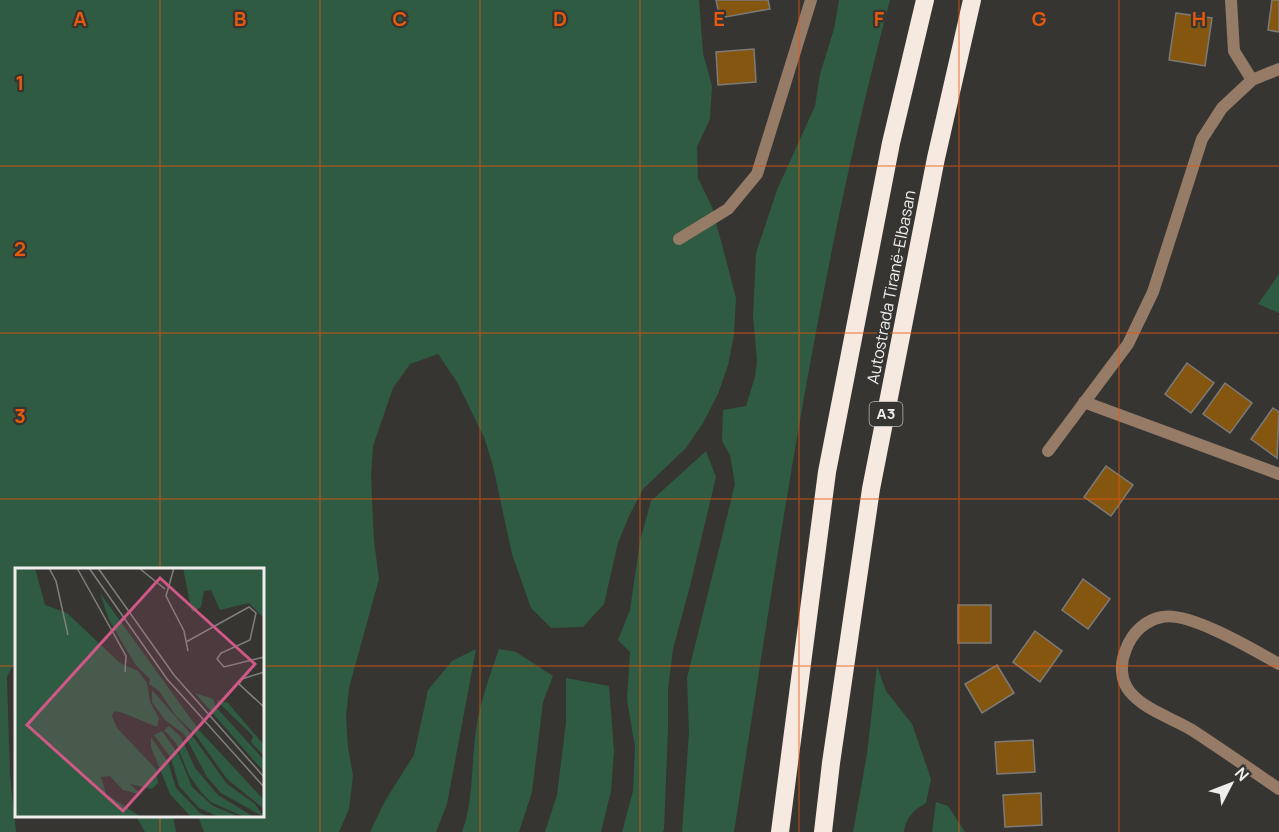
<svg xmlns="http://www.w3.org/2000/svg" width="1279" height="832" viewBox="0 0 1279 832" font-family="Manrope,sans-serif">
  <rect width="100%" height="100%" fill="#363532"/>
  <path fill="#2f5b42" d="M0,0H699L703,53L712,86L710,119L697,147L698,178L712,207L736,298L734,335L728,365L718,394L703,423L686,448L643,489L629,516L618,543L604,604L583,627L551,628L531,608L512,554L493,466L484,437L457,382L438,354L410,364L393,388L373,446L371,477L374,541L379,579L349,688L346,717L348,747L353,776L349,809L339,832H204L198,816H262V570H16V660L7,677L10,775L16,832H0Z
    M839,0H890C817,273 778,553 734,832H682L689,732L687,678L735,484L730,455L722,441L723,410L746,406L755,377L757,361L753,316L756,253L777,190L815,106L820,74L834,29Z
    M1279,274V313L1258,304Z
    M706,451L716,477L690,586L673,649L668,689V729L664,829L663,832H622L633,791L635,747L627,700L630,652L618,640L630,610L640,541L651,501Z
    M476,649L447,804L436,832H370L385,801L414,755L428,690L452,661Z
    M499,649L516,652L553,676L543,702L532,792L519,832H462C474,800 471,763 476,730C480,702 490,675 499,649Z
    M877,666L886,691L912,724L931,779L926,803C915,809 905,818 904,832H853L867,754Z
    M566,678L609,686L614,751L611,791L601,832H545L557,795L566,722Z
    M936,802L948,806L965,832H932Z
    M136,816H173L176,832H145Z"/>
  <path fill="#845610" stroke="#7d7b79" stroke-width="1.5" d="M716,0H768L770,9L720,18Z
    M1272,0H1279V32L1268,30Z
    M1176,13L1212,18L1205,66L1169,60Z
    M754,49L756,82L718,85L716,52Z
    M1187,363L1214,383L1191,413L1165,394Z
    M1225,383L1252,403L1230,433L1203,414Z
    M1273,408L1279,412L1277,458L1251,439Z
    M1106,466L1133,485L1111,516L1084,497Z
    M1083,579L1110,599L1088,629L1062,610Z
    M958,605H991V643H958Z
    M1035,631L1062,651L1040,682L1013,662Z
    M997,665L1014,693L982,713L965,684Z
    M1033,740L1035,772L997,774L995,742Z
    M1041,793L1042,825L1005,827L1003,795Z"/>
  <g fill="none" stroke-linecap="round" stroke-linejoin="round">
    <path stroke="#967b67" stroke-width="12" d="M1231,0L1234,51L1252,80
      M679,239L728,209L757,174L811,0
      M1084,402L1279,474
      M1048,451L1128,344L1153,292L1202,139L1222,108L1252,80L1279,69
      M1279,664C1254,650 1189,611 1162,617C1145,620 1132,633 1126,649C1120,663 1120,680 1130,692C1145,710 1172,718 1192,730C1221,749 1250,769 1279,789"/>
    <path stroke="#f6e9df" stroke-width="18" d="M780,832L827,472L891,143L925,0
      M823,832L831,763L871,489L936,158L972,0"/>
  </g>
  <path fill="none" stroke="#e8590c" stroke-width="1.5" stroke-opacity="0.55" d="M160,0V570M320,0V832M480,0V832M640,0V832M799,0V832M959,0V832M1119,0V832M0,166H1279M0,333H1279M0,499H1279M0,666H16M262,666H1279M160,816V832"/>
  <g text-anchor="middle" stroke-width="4.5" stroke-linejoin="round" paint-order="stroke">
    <rect fill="#363532" stroke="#b8b6b5" stroke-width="1.5" x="869.5" y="402" width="33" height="24" rx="4.5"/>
    <g font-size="15" font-weight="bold" fill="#efeeed">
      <text x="886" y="419">A3</text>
    </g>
    <g font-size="16" fill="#efeeed" stroke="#363532">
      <text transform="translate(891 287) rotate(-79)" y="6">Autostrada Tiranë-Elbasan</text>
    </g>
  </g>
  <g transform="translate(15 568)">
    <rect width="249" height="249" fill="#363532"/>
    <path d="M0,0H20L30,37L52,45L105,95L123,103L132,115L135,134L144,150L142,159L108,145L99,143L97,148L102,160L141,201L143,215L137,221L115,216L127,227L108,222L95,208L86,209L91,226L126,249H0ZM168,0H249V50L234,35L205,42L196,22L189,23L186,39L177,44ZM85,25L184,162L249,232V241L212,211L180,166L161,148L144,123L134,116L135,111L120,96L94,52ZM137,122L176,166L212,216L240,236L249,249L206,225L192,209L169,166L150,152L137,134ZM180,125L198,131L201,139L249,192V204ZM201,132L213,135L249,177V188L236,174L238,168ZM154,158L166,169L180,200L203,227L239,249H229L196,234L186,224L174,207L161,175L149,162ZM147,163L164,187L177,219L198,238L225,249H204L184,240L164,218L156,190L139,167ZM136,169L153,194L161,220L185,245L195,249H176L155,226L136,179Z" fill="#2f5b42"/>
    <path fill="none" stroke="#807f7d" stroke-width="1.5" d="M34,0L41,13L53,67M62,0L111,88L110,104M74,0L152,111L249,219M83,0L159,107L249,209M124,0L150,21M159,0L151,28L169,63L173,83M171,74L234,39L241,45L235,72L206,85L202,91L209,99L249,89M249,104L227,111L224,116L249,139"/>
    <path fill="#d05887" fill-opacity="0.15" stroke="#d05887" stroke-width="3" d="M145,10L240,96L108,243L12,157Z"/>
    <rect width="249" height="249" fill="none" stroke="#efeeed" stroke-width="3"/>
  </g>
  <g font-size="20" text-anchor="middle" font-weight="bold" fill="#e8590c" stroke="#363532" stroke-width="4.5" stroke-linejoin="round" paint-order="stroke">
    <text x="80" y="26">A</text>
    <text x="240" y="26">B</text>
    <text x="400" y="26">C</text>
    <text x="560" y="26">D</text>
    <text x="719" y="26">E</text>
    <text x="879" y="26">F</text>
    <text x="1039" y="26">G</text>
    <text x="1199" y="26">H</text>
    <text x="20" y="90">1</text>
    <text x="20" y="256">2</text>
    <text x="20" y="423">3</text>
  </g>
  <g transform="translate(1231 784) rotate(48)" stroke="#363532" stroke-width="4.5" paint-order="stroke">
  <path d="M0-4.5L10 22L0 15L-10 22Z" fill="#efeeed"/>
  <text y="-9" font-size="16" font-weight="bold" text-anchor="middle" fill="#efeeed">N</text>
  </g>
</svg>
